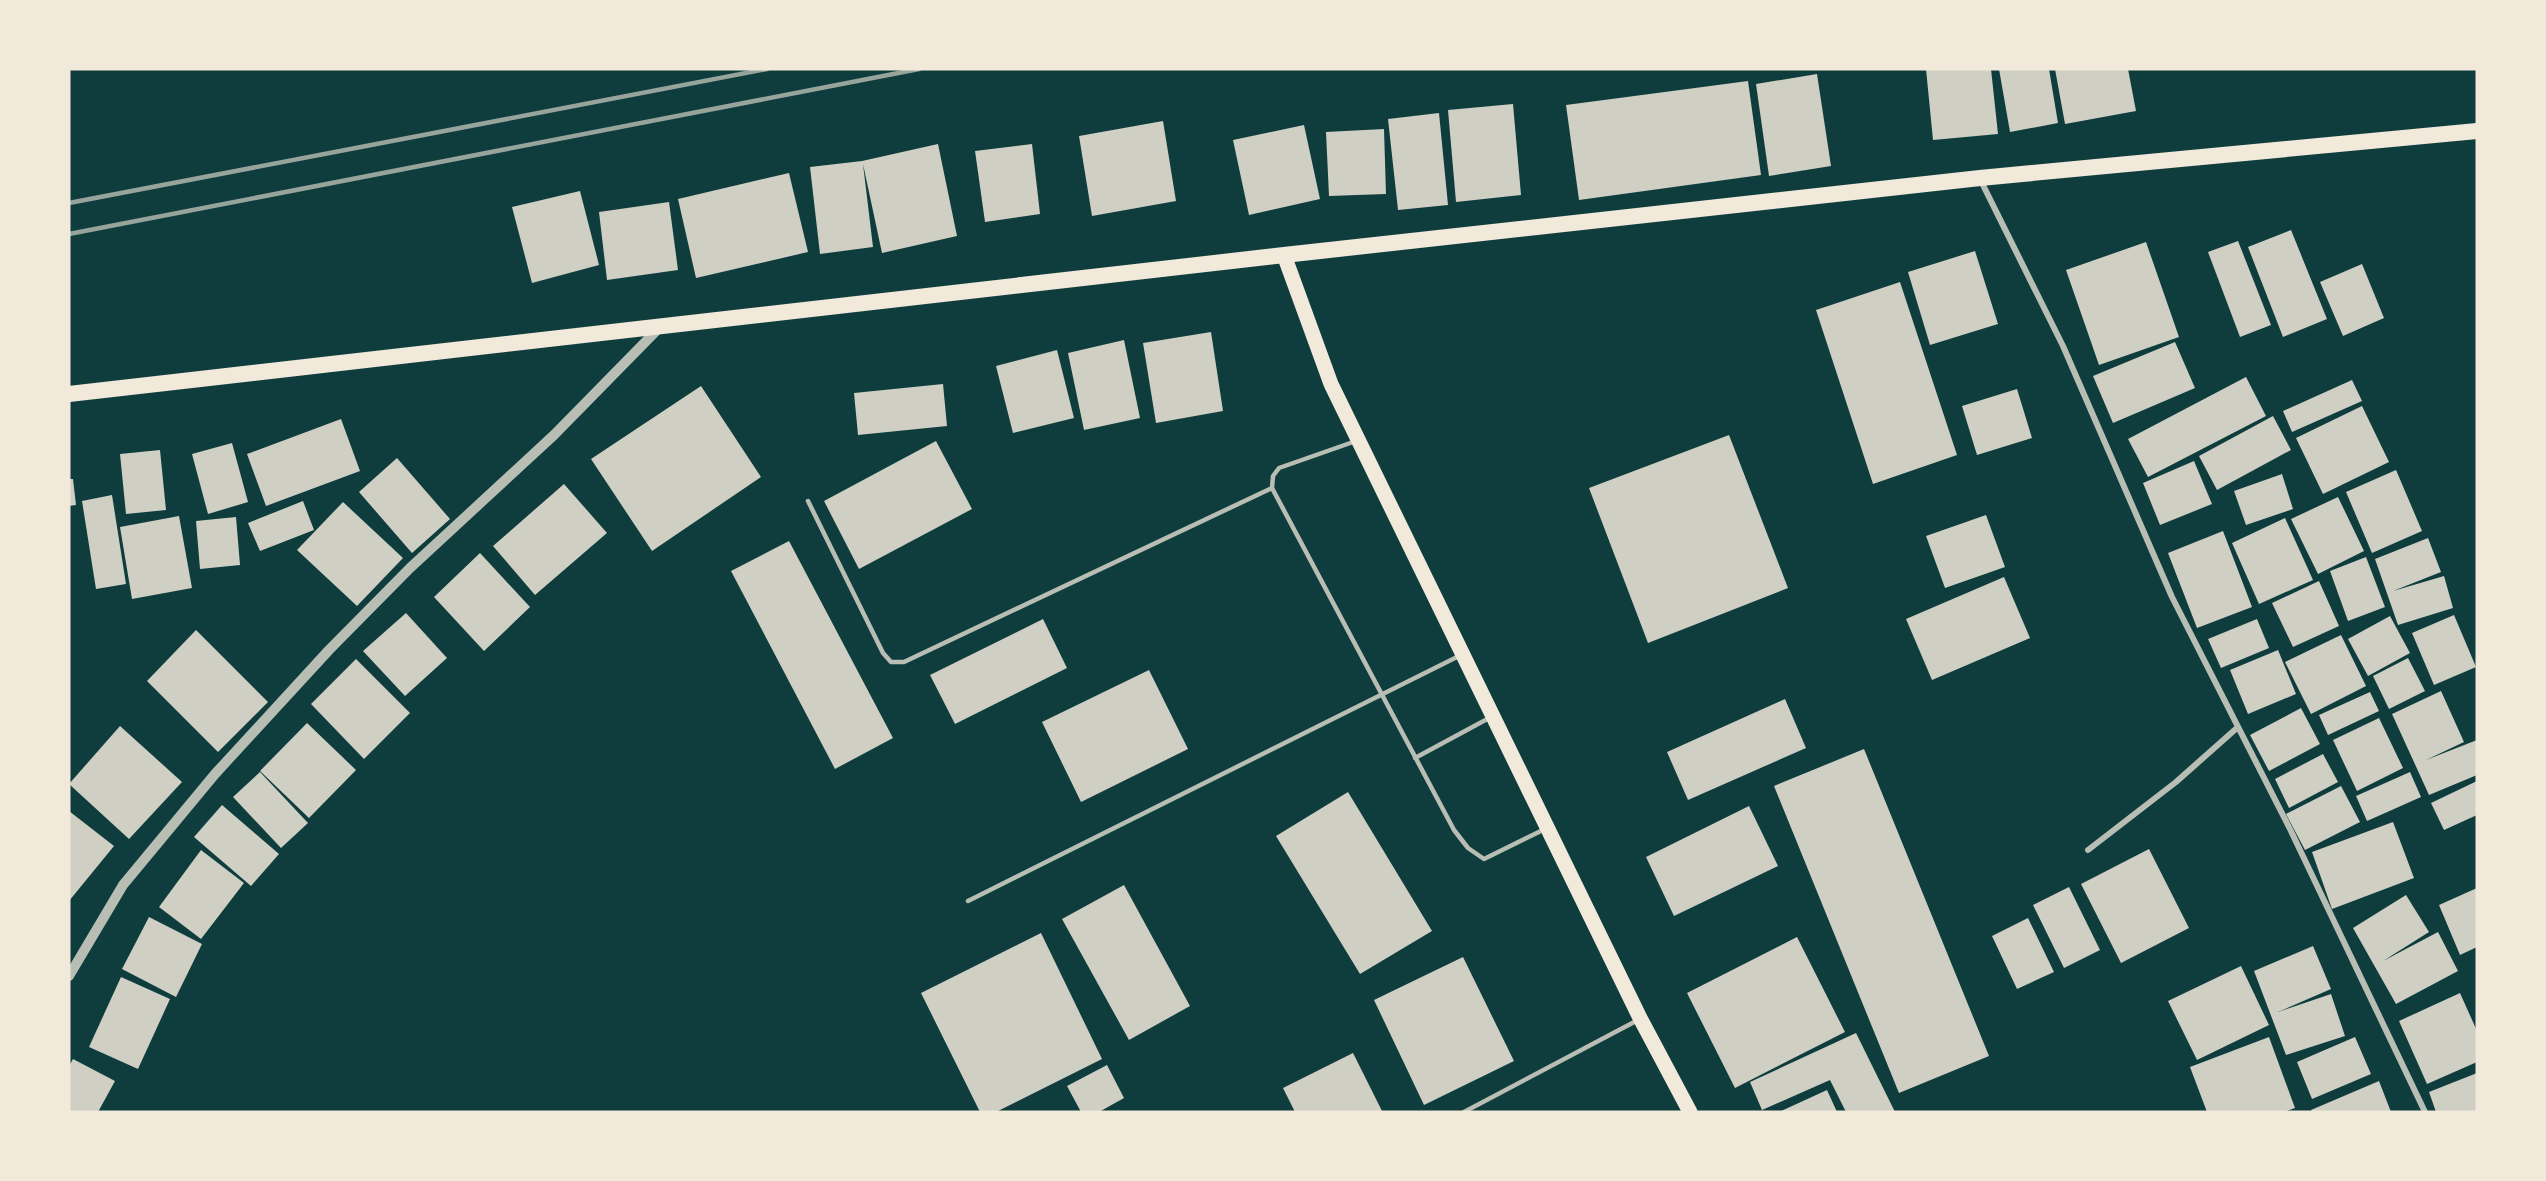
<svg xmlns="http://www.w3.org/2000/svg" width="2546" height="1181" viewBox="0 0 2546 1181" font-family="'Fira Sans',sans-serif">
  <rect width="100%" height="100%" fill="#0f3d3e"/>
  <path fill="#cfcfc3" d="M1926,69H1991L1998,134L1933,140Z
    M1999,69H2049L2058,123L2010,132Z
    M2055,69H2128L2136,111L2065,124Z
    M1817,74L1831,166L1769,176L1756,84Z
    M1748,81L1761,175L1579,200L1566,105Z
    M1513,104L1521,195L1456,202L1448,110Z
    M1439,113L1448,205L1398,210L1388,119Z
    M1163,121L1176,201L1092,216L1079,136Z
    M1304,125L1320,199L1249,215L1233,140Z
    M1384,129L1386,194L1329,196L1326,132Z
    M938,144L957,236L882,253L863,164L873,247L820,254L810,167L862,161Z
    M1032,144L1040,214L985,222L975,151Z
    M789,173L808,252L696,278L678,199Z
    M580,191L599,265L532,283L512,207Z
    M669,202L678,270L607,280L599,212Z
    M2291,230L2327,319L2283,337L2248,247Z
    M2238,241L2271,325L2240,337L2208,252Z
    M2146,242L2179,337L2099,365L2066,270Z
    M1975,251L1998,324L1930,345L1908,272Z
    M2362,264L2384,318L2343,336L2320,282Z
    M1900,282L1957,455L1873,484L1816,310Z
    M1211,332L1223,411L1156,423L1143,343Z
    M1124,340L1140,418L1084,430L1068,353Z
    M2175,342L2195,388L2113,423L2093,376Z
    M1057,350L1074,418L1013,433L996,366Z
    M2246,377L2266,416L2148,477L2128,439Z
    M2352,380L2362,401L2292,432L2283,411Z
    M943,384L947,426L858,435L854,393Z
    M701,386L761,477L652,551L591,459Z
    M2017,389L2032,438L1977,455L1962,406Z
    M2362,406L2389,462L2323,494L2296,438Z
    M2273,416L2291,450L2217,490L2199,456Z
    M341,419L360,471L266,506L247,454Z
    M1729,435L1788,588L1648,643L1589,488Z
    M936,441L972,509L859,569L824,501Z
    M232,443L248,502L208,514L192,454Z
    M160,450L166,510L126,514L120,454Z
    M397,458L450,519L412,553L359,492Z
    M2194,461L2212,504L2160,525L2143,483Z
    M2396,470L2422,531L2372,553L2346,492Z
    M2282,474L2293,509L2246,525L2234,491Z
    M69,479H73L76,505L69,506Z
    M564,484L607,533L535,595L493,546Z
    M112,495L126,584L96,589L82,501Z
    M2338,497L2364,551L2318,574L2291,519Z
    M303,501L314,530L260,551L248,523Z
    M343,502L403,558L357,606L297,550Z
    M1986,515L2005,567L1945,588L1926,536Z
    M179,516L192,588L132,599L120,527Z
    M236,517L240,565L200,569L196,521Z
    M2285,518L2313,580L2259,604L2232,543Z
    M2223,531L2252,607L2197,628L2168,553Z
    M2428,538L2441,572L2393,591L2444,576L2453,608L2398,625L2375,559Z
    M789,541L893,738L835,769L731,571Z
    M480,553L530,607L484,651L434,597Z
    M2366,557L2385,607L2348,621L2330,571Z
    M2004,577L2030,638L1932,680L1906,619Z
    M2319,581L2339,626L2293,647L2272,603Z
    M406,613L447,658L405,696L363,651Z
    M2454,615L2476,667L2434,685L2412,633Z
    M2390,616L2410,653L2368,676L2348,639Z
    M1043,619L1067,668L955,724L930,675Z
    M2257,619L2269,648L2221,668L2208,639Z
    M196,630L268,702L218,752L147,681Z
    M2341,635L2366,686L2311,714L2285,662Z
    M2278,650L2296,694L2248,714L2230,670Z
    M2408,658L2425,691L2389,709L2373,676Z
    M356,659L410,713L364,759L311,704Z
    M1149,670L1188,749L1081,802L1042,722Z
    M2441,691L2464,742L2426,760L2477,740V775L2429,795L2392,714Z
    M2370,692L2379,711L2328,735L2319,715Z
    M1785,699L1806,748L1688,800L1667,752Z
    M2301,708L2320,744L2269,771L2250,735Z
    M2379,718L2403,768L2357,791L2333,740Z
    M307,723L356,770L309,818L260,771Z
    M120,726L182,782L129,839L69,784Z
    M1864,749L1989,1056L1899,1093L1774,786Z
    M2323,754L2338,782L2289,808L2275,779Z
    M260,772L308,823L281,848L233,797Z
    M2410,772L2421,797L2367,821L2356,796Z
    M2477,781V815L2444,830L2431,803Z
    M2341,786L2360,822L2305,850L2286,814Z
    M1348,792L1432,931L1360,974L1276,836Z
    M222,805L279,854L251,886L194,837Z
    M1749,806L1778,866L1674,916L1646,857Z
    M69,811L114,846L69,901Z
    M2393,822L2414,878L2332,909L2312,852Z
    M2149,849L2189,928L2121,963L2081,884Z
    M201,850L244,883L201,939L159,907Z
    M1124,885L1190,1006L1129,1040L1062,919Z
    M2069,887L2100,950L2064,968L2033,905Z
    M2477,888V947L2460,955L2439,905Z
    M2406,895L2429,932L2383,961L2438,932L2458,971L2396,1004L2353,928Z
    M149,917L202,944L176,997L122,969Z
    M2028,918L2054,972L2017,989L1992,936Z
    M1041,933L1102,1059L996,1112H980L921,993Z
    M1797,937L1845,1032L1735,1088L1687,993Z
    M2313,946L2331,989L2278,1012L2331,994L2345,1036L2286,1055L2254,971Z
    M1463,957L1514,1061L1424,1105L1374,1000Z
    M2241,966L2269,1025L2197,1060L2168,1001Z
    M121,977L170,999L138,1069L89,1047Z
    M2460,993L2477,1031V1062L2427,1084L2399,1021Z
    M1856,1033L1895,1112H1846L1830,1080L1762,1110L1750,1082Z
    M2269,1037L2295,1108L2284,1112H2207L2190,1067Z
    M2355,1037L2371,1074L2312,1099L2297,1062Z
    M1353,1053L1382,1111L1295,1112L1283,1088Z
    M73,1059L115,1081L98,1112H69V1066Z
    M1107,1065L1124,1098L1099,1112H1081L1067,1086Z
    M2477,1073V1112H2436L2429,1092Z
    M2379,1081L2391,1112H2312L2311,1110Z
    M1827,1090L1837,1112H1779Z"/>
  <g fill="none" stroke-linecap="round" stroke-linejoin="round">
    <path stroke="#b8beb3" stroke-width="4.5" d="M1356,441L1279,468L1273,476L1272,488L1454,830L1468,848L1484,859L1545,829
      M808,501L883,653L891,662H904L1272,488
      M1415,758L1491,717
      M968,901L1461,655
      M1464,1112L1638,1020"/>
    <path stroke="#b8beb3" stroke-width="6" d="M1980,179L2063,346L2172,597L2290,829L2425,1112
      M2088,850L2176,782L2238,727"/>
    <path stroke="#b8beb3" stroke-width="10" d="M69,976L123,885L215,774L329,650L410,568L554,435L660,327"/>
    <path stroke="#f1e9da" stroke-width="15" d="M1284,255L1331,384L1640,1018L1690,1112"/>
    <path stroke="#f1e9da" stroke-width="16" d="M69,394L1284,255L1980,178L2477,131"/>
    <path stroke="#97a49c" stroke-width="4.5" d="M69,203L767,69
      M69,234L919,69"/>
  </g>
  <rect width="2546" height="1181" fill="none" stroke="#f1e9da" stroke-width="141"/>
</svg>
